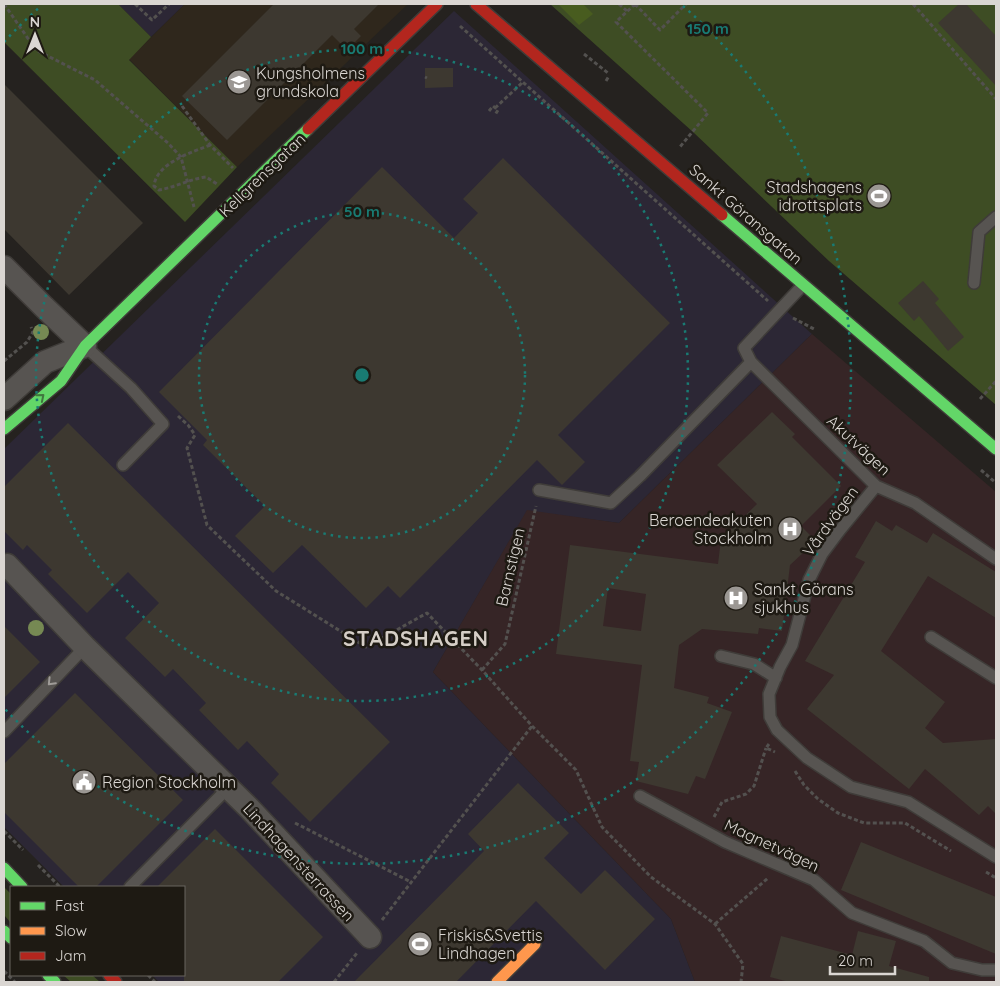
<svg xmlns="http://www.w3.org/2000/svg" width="1000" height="986" viewBox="0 0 1000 986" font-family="Quicksand,sans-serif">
  <rect width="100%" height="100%" fill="#25221f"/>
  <path fill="#2c2735" d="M118,4H185L151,37Z
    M454,11L812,334L619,523L527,511L433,672L671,919L695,982H159L152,975H184V887H64L4,827V449Z"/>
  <path fill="#2f271c" d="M185,4H408L237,167L129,59Z"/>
  <path fill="#362526" d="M812,334L996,492V982H695L671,919L433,672L527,510L619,523Z"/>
  <path fill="#3e4d24" d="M4,4H118L151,37L129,60L237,167L185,222L4,42Z
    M550,4H996V405L829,261L693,132Z
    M4,887L11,894V923L4,915Z
    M63,975H92L100,982H71Z"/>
  <path fill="#485c1f" d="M558,4H583L593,14L579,25Z"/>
  <path fill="#3d3830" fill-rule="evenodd" d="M274,4H379L354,29L361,36L347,50L332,35L227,140L182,96Z
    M959,4H966L996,36V86L938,23Z
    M425,68H453V87L425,88Z
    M4,84L143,223L69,295L4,229Z
    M503,158L670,323L558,435L585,462L562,485L537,460L400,598L388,586L366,608L302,545L273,573L235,536L265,506L203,445L207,440L159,392L382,167L454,238L478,213L463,199Z
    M923,281L939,299L935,303L964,337L948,351L919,316L914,321L898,303Z
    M772,412L795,434L792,437L841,486L801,526L816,541L790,565L782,631L759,628L758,634L702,629L679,645L674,688L709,697L707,703L732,712L705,779L696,776L688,794L636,781L639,762L630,761L642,665L556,654L570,545L718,564L721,539L757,504L717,465ZM608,588L646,594L641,631L603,626Z
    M68,423L390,742L310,822L271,783L279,774L247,741L238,750L199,710L206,703L173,669L165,677L125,638L159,603L128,572L87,613L48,574L52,570L27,545L23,550L4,531V487Z
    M876,521L892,531L896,525L927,543L933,533L996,572V618L928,576L881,651L945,702L925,728L943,743L996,739V814L988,806L979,815L925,769L909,789L807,709L834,675L805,661L865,562L855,557Z
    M4,626L40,662L4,698Z
    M75,693L183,800L96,887H79L4,812V764Z
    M518,783L569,833L544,858L581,894L605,870L655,919L605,970L536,901L456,982H354L484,851L468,834Z
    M215,829L323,937L278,982H184V887H157Z
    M861,842L996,897V954L841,890Z
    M858,931L896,941L889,966L929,977V982H789L770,977L781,936L852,955Z"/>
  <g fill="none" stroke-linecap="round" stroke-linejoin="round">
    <defs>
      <path id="lane" d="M974,283L979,232L996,217
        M803,285L744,348L751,362L876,486L915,503L996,559
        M85,346L131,388L163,424L123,465
        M876,486L840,530L822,554L809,580L792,645L780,667L769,694L770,717L777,730L807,758L851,787L908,802L996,857
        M539,490L611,503L640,476L751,362
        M931,637L996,678
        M721,656L754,664L776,678
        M4,732L85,647
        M640,796L725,842L814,880L852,913L924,941L952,963L982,970H996
        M130,887L228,788"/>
      <path id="street" d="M4,267L44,307L85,346L45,362L4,399
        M7,565L85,647L249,808L370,937"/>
      <path id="fast" d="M722,215L996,449
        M4,429L61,381L85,346L308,129
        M4,868L22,887
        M4,931L11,938
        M48,975L55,982"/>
      <path id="slow" d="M497,982L535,944"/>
      <path id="jam" d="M476,4L722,215
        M308,129L437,4
        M109,975L116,982"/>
    </defs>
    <use href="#lane" stroke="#3f3c39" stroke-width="14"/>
    <use href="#street" stroke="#3f3c39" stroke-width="25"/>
    <use href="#fast" stroke="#3f3c39" stroke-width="14"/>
    <use href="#slow" stroke="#3f3c39" stroke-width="14"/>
    <use href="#jam" stroke="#3f3c39" stroke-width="14"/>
    <path stroke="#53514f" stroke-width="3" stroke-dasharray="4 2.5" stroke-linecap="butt" d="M4,4L36,50L95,80L168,143L181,157L194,207
      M135,4L152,20L169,4
      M619,4L627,11
      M635,4L616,22L708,113L679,148
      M635,4L660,30L686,4
      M913,4L996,99
      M460,26L768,301
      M584,54L608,73
      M425,77L427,78
      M606,81L609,76
      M182,106L210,145L233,168
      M495,108L523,82
      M489,111L493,106L498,110L495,115
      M210,145C193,152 156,163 154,186L159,190C176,187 190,179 206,177L217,184
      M793,318L814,329
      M4,361L27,342L33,332L31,327
      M980,399L996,381
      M178,416L188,425L195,435L187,448L207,525L276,591L366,647L427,613L482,670L532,726L576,770L602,827L651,877L715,924L743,964L741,982
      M981,470L996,483
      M482,670L505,644L536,506
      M769,744L766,748L775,752
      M795,771L804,785L818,799L838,813L864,823H905L951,851
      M714,817L722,802L746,794L754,786L766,748
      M295,823L411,882
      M4,831L23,850
      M38,865L60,887
      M986,872L996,878
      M382,920L532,726
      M715,924L768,878
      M4,971L15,982
      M148,975L155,982
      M334,982L357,953"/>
    <use href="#lane" stroke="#575451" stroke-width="11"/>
    <use href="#street" stroke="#575451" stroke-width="22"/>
    <use href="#fast" stroke="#63d668" stroke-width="11"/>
    <use href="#slow" stroke="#ff974d" stroke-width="11"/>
    <use href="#jam" stroke="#b3261e" stroke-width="11"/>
  </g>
  <g fill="#768953">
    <circle cx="41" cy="332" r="8"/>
    <circle cx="36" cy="628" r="8"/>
  </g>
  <defs><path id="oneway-chevron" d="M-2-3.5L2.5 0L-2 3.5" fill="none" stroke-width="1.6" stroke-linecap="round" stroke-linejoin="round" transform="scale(1.25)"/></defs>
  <use stroke="#40783e" href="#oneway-chevron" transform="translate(41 397) rotate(-40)"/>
  <use stroke="#9f9c98" href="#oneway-chevron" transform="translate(51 682) rotate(134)"/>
  <g fill="none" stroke="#197b73" stroke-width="2.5" stroke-dasharray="2.5 5">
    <circle cx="362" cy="375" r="163"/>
    <circle cx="362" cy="375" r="326"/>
    <path d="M4 42A489 489 0 0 1 41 6M683 6A489 489 0 1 1 4 708"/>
  </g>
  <defs>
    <symbol id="school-disc" viewBox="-11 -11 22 22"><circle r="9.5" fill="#9b9793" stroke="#1e1a13"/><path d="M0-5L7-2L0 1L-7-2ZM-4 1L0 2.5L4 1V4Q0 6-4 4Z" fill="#fff"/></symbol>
    <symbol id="stadium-disc" viewBox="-11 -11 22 22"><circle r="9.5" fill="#9b9793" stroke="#1e1a13"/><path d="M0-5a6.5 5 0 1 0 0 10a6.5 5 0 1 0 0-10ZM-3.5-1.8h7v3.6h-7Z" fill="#fff"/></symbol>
    <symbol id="hospital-disc" viewBox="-11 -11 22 22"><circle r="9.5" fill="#9b9793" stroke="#1e1a13"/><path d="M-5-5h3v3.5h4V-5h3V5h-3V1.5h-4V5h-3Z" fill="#fff"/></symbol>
    <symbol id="civic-disc" viewBox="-11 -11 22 22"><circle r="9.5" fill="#9b9793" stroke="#1e1a13"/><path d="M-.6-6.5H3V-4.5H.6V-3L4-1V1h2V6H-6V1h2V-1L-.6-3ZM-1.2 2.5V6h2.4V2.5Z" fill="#fff"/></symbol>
  </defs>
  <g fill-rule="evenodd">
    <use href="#school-disc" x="225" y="68" width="28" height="28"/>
    <use href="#stadium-disc" x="865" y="182" width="28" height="28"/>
    <use href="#hospital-disc" x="776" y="515" width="28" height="28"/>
    <use href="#hospital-disc" x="722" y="584" width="28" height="28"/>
    <use href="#civic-disc" x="70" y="768" width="28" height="28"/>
    <use href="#stadium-disc" x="406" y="930" width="28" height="28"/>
  </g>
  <g text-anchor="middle" stroke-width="5" stroke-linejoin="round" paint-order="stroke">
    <g font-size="16" fill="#dad6d2" stroke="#1e1a13" text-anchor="start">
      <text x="256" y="79">Kungsholmens<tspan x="256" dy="18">grundskola</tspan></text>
      <text x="862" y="193" text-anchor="end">Stadshagens<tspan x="862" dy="18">idrottsplats</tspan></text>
      <text x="772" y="526" text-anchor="end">Beroendeakuten<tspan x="772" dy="18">Stockholm</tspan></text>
      <text x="754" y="595">Sankt Görans<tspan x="754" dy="18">sjukhus</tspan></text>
      <text x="102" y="788">Region Stockholm</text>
      <text x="438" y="941">Friskis&amp;Svettis<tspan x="438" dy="18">Lindhagen</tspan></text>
    </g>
    <g font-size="16" fill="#dad6d2" stroke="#1e1a13">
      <text transform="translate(262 175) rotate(-44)" y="6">Kellgrensgatan</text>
      <text transform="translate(746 214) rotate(41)" y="6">Sankt Göransgatan</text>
      <text transform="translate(859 445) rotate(43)" y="6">Akutvägen</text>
      <text transform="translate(830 521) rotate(-54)" y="6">Vårdvägen</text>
      <text transform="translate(510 567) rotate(-77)" y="6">Barnstigen</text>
      <text transform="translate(772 845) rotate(25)" y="6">Magnetvägen</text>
      <text transform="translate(299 862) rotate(47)" y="6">Lindhagensterrassen</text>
    </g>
    <g font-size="21" font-weight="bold" letter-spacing="1" fill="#d5cec6" stroke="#1e1a13">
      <text x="416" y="646">STADSHAGEN</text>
    </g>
  </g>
  <circle cx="362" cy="375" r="8" fill="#197b73" stroke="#1e1a13" stroke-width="2.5"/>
  <g font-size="15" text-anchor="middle" font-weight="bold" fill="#197b73" stroke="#1e1a13" stroke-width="5" stroke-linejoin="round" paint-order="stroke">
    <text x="708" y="34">150 m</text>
    <text x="362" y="54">100 m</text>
    <text x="362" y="217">50 m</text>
  </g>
  <rect width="1000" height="986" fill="none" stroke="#dad6d2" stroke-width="10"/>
  <rect x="10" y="886" width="175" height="90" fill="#1e1a13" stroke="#69655f"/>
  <rect x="20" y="902" width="25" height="8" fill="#63d668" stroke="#69655f"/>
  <text x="55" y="911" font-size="15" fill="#dad6d2">Fast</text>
  <rect x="20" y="927" width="25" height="8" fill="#ff974d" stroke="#69655f"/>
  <text x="55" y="936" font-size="15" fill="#dad6d2">Slow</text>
  <rect x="20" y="952" width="25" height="8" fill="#b3261e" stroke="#69655f"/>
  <text x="55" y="961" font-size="15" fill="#dad6d2">Jam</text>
  <g transform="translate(35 35)" stroke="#1e1a13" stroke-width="4" paint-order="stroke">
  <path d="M0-4L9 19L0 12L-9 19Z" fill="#dad6d2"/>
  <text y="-8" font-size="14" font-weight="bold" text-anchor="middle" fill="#dad6d2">N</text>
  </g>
  <path d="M830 966v8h65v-8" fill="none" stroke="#dad6d2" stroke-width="2.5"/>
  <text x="838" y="966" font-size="15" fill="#dad6d2" stroke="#1e1a13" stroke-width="4" paint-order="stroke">20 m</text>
</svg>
